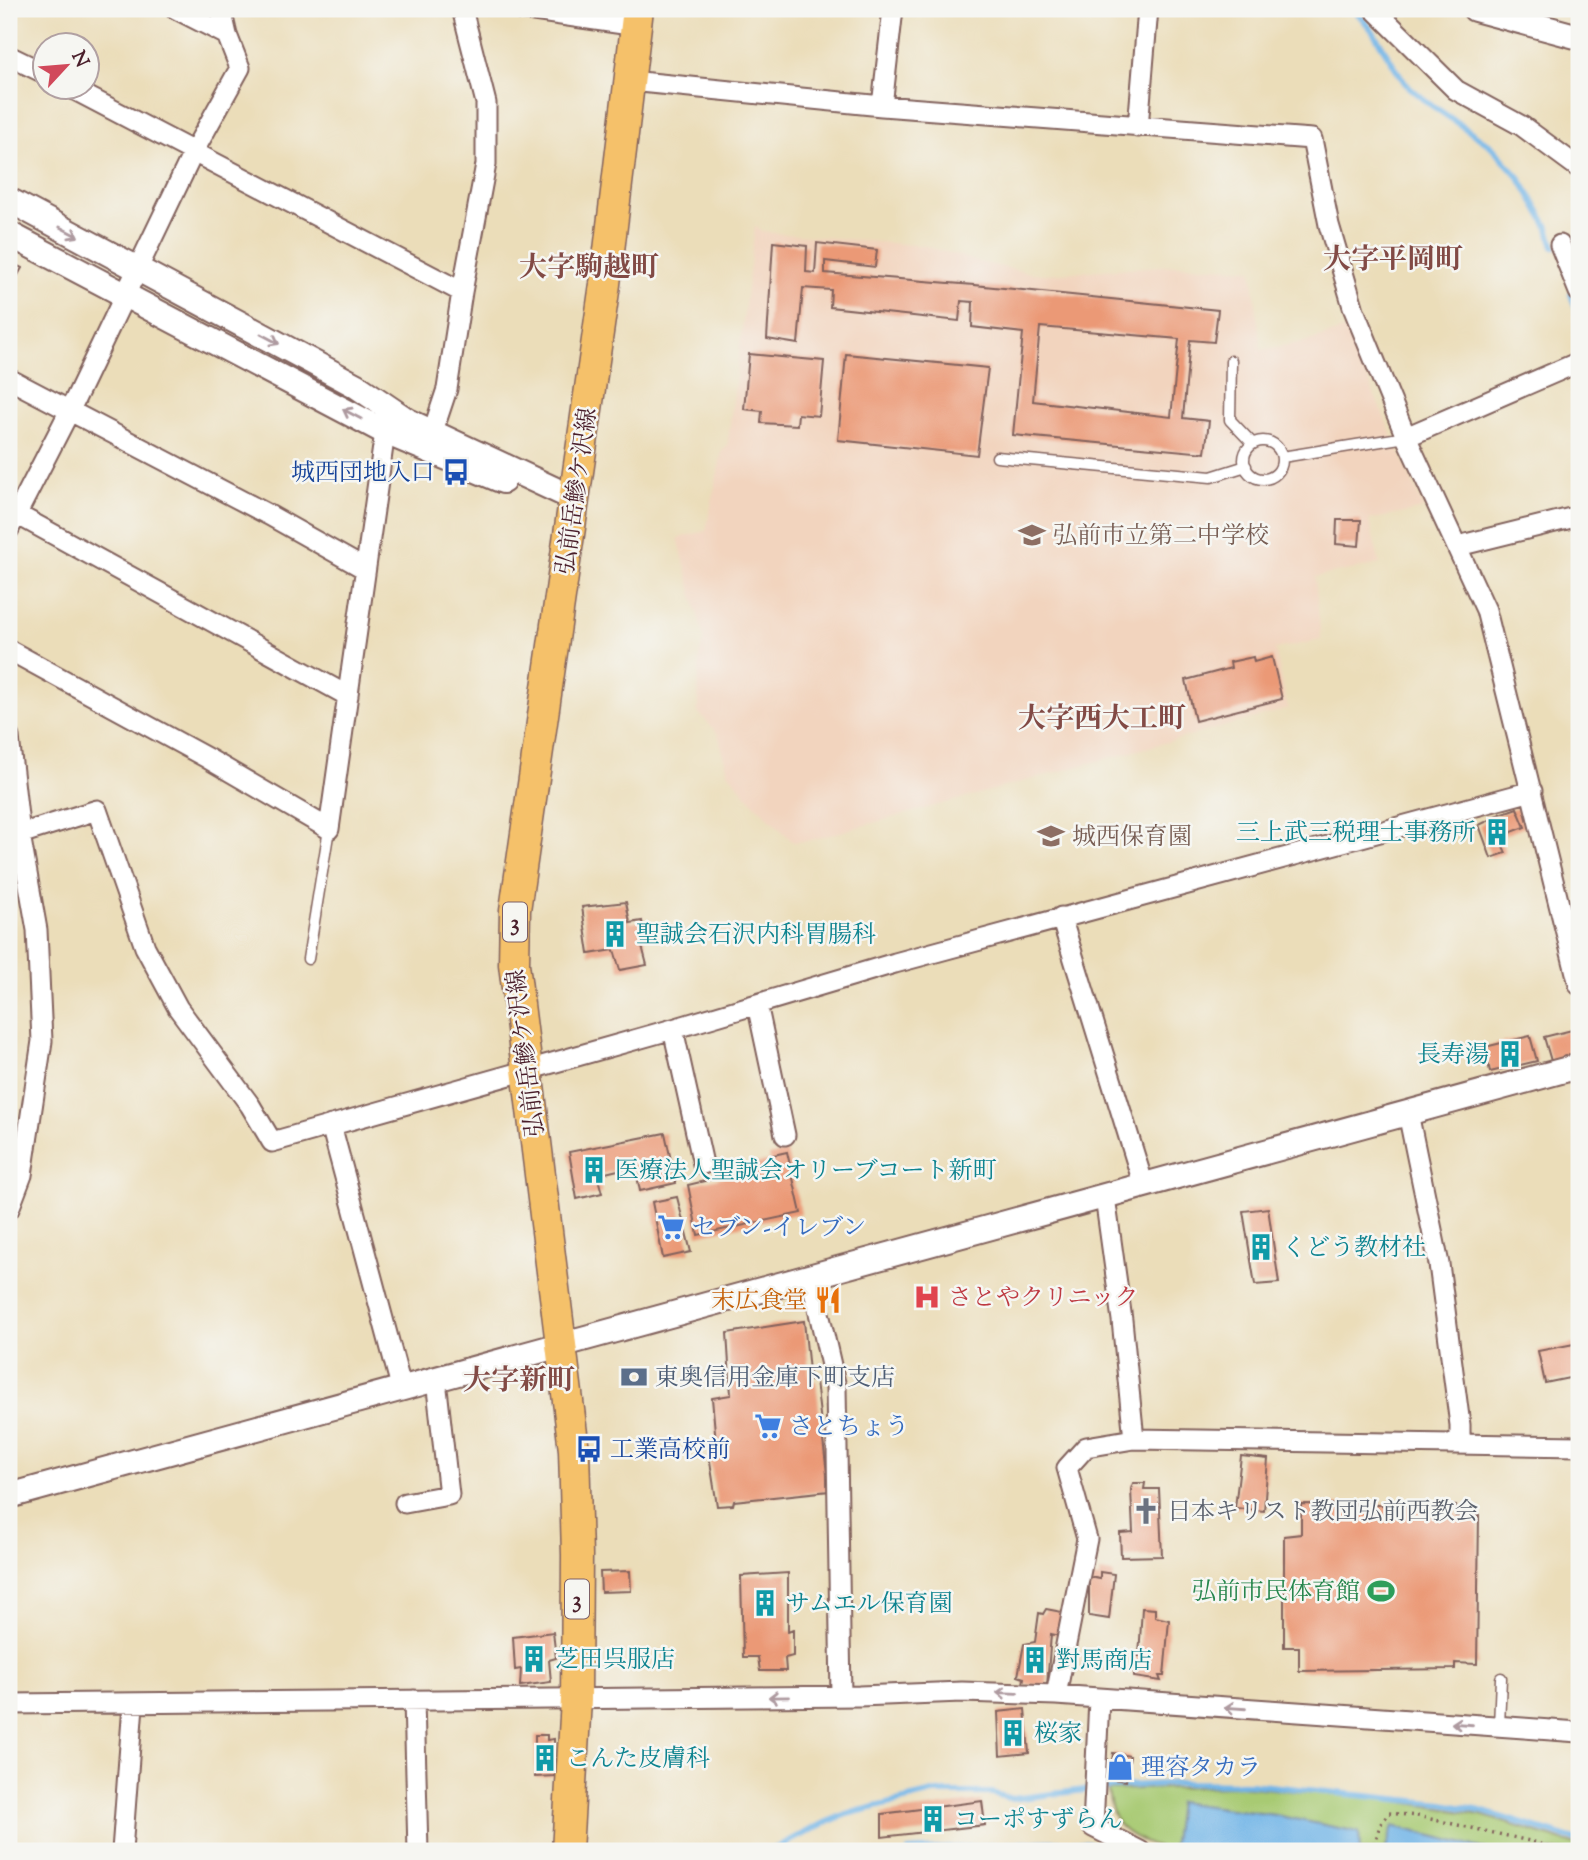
<svg xmlns="http://www.w3.org/2000/svg" width="1588" height="1860" viewBox="0 0 1588 1860" font-family="'Sorts Mill Goudy','Noto Serif JP',serif">
  <rect width="100%" height="100%" fill="#f6f6f2"/>
  <filter id="ink" filterUnits="userSpaceOnUse"><feTurbulence type="fractalNoise" baseFrequency=".0143" numOctaves="2"/><feDisplacementMap in="SourceGraphic" scale="14" xChannelSelector="R" yChannelSelector="G"/><feConvolveMatrix kernelMatrix="1 2 1 2 8 2 1 2 1" color-interpolation-filters="sRGB"/></filter>
  <filter id="wash" filterUnits="userSpaceOnUse"><feTurbulence type="fractalNoise" baseFrequency=".00686" numOctaves="4" result="noise"/><feDisplacementMap in="SourceGraphic" scale="28" xChannelSelector="R" yChannelSelector="G"/><feGaussianBlur stdDeviation="1.57" result="paint"/><feColorMatrix in="noise" values="0 0 0 0 0 0 0 0 0 0 0 0 0 0 0 0 0 1.4 0 .05"/><feComposite in="paint" operator="in"/></filter>
  <g filter="url(#wash)">
    <rect width="100%" height="100%" fill="#ebddb9"/>
    <path fill="#f2d4be" d="M755,226L762,232L925,246L984,263L1030,273L1046,274L1175,265L1252,269L1261,350L1309,341L1346,329L1424,509L1369,520L1380,564L1315,577L1321,640L1275,649L1288,709L807,841L793,842L748,797L728,772L718,734L698,712L699,655L704,639L678,538L706,531L722,451L727,447Z"/>
    <path fill="#a8ca73" stroke="#79744f" stroke-width="2" d="M1236,1786L1385,1799L1481,1815L1579,1846V1851H1166C1129,1834 1113,1834 1108,1790Z"/>
    <path fill="#72b5e7" stroke="#5e6a89" stroke-width="2" d="M1178,1802L1275,1815L1359,1832L1360,1851H1172Z
      M1393,1826L1493,1851H1385Z"/>
    <g fill="none" stroke-linecap="round" stroke-linejoin="round">
      <path stroke="#72b5e7" stroke-width="6" d="M1354,9L1372,30L1405,83L1427,102L1491,146L1519,177L1547,225L1554,247
        M1571,294L1579,318
        M771,1851L822,1824L847,1814L933,1793H992L1012,1799L1109,1787L1184,1783L1250,1784L1443,1804L1481,1811L1579,1841
        M909,1851L1047,1842L1088,1843L1105,1851"/>
    </g>
    <g id="blocks">
      <path fill="#eb9976" fill-rule="evenodd" d="M773,242L807,246L806,272L815,273L817,243L877,250L875,267L825,261V273L974,285L1218,310L1214,342L1190,340L1183,418L1209,421L1205,453L1013,435L1023,333L972,327L973,302L961,301L959,321L830,307L831,290L803,288L798,344L767,339ZM1040,327L1179,339L1171,417L1033,401Z
        M9,262L22,268L9,291Z
        M749,354L824,361L819,416L798,414L797,425L761,423L762,411L744,409Z
        M846,354L988,368L977,455L838,440Z
        M1337,520H1361L1359,546L1336,544Z
        M1253,657L1254,662L1272,657L1282,699L1195,721L1186,680L1231,668L1230,662Z
        M1517,808L1525,827L1499,837L1506,853L1491,858L1479,825L1492,819V817Z
        M626,902L630,923L642,921L646,945L642,946L647,965L620,970L614,950L589,954L582,907Z
        M1576,1029L1579,1053L1551,1061L1544,1037Z
        M1530,1036L1537,1061L1490,1072L1485,1047Z
        M665,1133L676,1183L640,1191L635,1166L597,1175L602,1193L577,1199L569,1152Z
        M787,1152L801,1213L698,1235L688,1185L734,1174V1168L770,1161L769,1156Z
        M677,1197L691,1252L663,1258L652,1202Z
        M1268,1208L1279,1283L1255,1285L1243,1211Z
        M804,1321L810,1381H816L829,1491L734,1501L733,1505L717,1506L709,1455L717,1454L712,1398L731,1395L727,1333Z
        M1579,1343V1376L1545,1383L1538,1351Z
        M1241,1456L1268,1459L1264,1511L1235,1508Z
        M1133,1483H1145L1144,1489H1159L1162,1556L1121,1557L1120,1533L1133,1532L1131,1489Z
        M1301,1504L1456,1506V1516L1479,1515L1477,1664L1455,1663V1669L1299,1671V1647H1284V1536L1301,1534Z
        M630,1571L631,1591L601,1592L600,1572Z
        M1100,1572L1114,1574L1109,1619L1089,1616V1577L1100,1579Z
        M788,1573V1632L793,1630V1656L785,1658L786,1671H760L758,1657H743L741,1576Z
        M1142,1608L1155,1609V1617L1169,1620L1164,1676H1159L1161,1681L1134,1677V1656H1139Z
        M1046,1609L1067,1613L1060,1636L1051,1634L1047,1686L1023,1684L1024,1678L1018,1676L1024,1644L1035,1642L1039,1613L1043,1614Z
        M553,1632L556,1658L549,1660L551,1682L520,1686L521,1669L515,1670L513,1637Z
        M1025,1709L1029,1753L1000,1756L998,1712Z
        M535,1735H547V1740L554,1739L555,1776L535,1777Z
        M1113,1753L1130,1756L1126,1781L1110,1779Z
        M982,1801L985,1825L882,1837V1814Z"/>
    </g>
  </g>
  <g filter="url(#ink)">
    <use href="#blocks" fill-opacity="0" stroke="#82625d" stroke-width="2"/>
    <g fill="none" stroke-linecap="round" stroke-linejoin="round">
      <defs>
        <path id="service" d="M1231,361L1230,420L1253,444
          M1244 460a19 19 0 1 1 38 0a19 19 0 1 1-38 0Z
          M997,457L1211,477L1246,466
          M1282,457L1406,437
          M308,959L329,829
          M1499,1726L1501,1678"/>
        <path id="minor" d="M176,9L227,35
          M520,9L637,26
          M1374,9L1456,90L1522,126L1579,168
          M9,56L46,74
          M630,81L882,106L1312,139L1329,225L1354,310L1406,437L1486,610L1579,985
          M71,88L462,292
          M882,106L893,9
          M1138,127L1148,9
          M1560,245L1579,292
          M9,379L269,515L365,569
          M433,431L447,389L462,292L486,164V103L462,9
          M1406,437L1579,362
          M9,510L348,696
          M9,529L69,412L194,151L240,68L227,35L221,9
          M1458,546L1579,516
          M9,650L207,758L329,829L385,432
          M9,737L20,834L37,930L42,1041L22,1175L9,1209
          M20,834L97,810L145,947L178,1008L250,1105L272,1142L673,1029L895,963L1532,791
          M1061,917L1144,1186
          M757,1004L785,1135
          M673,1029L703,1164
          M1408,1113L1439,1264L1460,1425V1444
          M331,1125L402,1390
          M1105,1197L1122,1320L1134,1439
          M811,1278L836,1387L841,1696
          M405,1503L449,1495L436,1380
          M1056,1695L1087,1539L1067,1468L1086,1447L1134,1439L1579,1446
          M1099,1699L1093,1827L1140,1851
          M414,1700L418,1851
          M9,1704L859,1696L962,1692L1056,1695L1579,1732
          M122,1851L133,1705"/>
        <path id="tertiary" d="M1475,9L1579,37
          M9,200L355,385L408,421L575,499
          M9,234L385,432L503,481
          M9,1496L1579,1066"/>
        <path id="primary" d="M567,1851L576,1700L577,1555L574,1450L514,964L515,910L605,284L638,9"/>
      </defs>
      <use href="#service" stroke="#82625d" stroke-width="13"/>
      <use href="#minor" stroke="#82625d" stroke-width="23"/>
      <use href="#tertiary" stroke="#82625d" stroke-width="28"/>
      <use href="#primary" stroke="#82625d" stroke-width="33"/>
      <path stroke="#82625d" stroke-width="3.5" stroke-dasharray="2 5" stroke-linecap="butt" d="M1373,1851L1380,1825L1389,1813L1417,1816L1539,1843L1555,1851"/>
      <use href="#service" stroke="#fff" stroke-width="10"/>
      <use href="#minor" stroke="#fff" stroke-width="19"/>
      <use href="#tertiary" stroke="#fff" stroke-width="24"/>
      <use href="#primary" stroke="#f5c16b" stroke-width="30"/>
    </g>
    <defs><path id="oneway-shaft" d="M-6 0H5M1.5-3L5.5 0L1.5 3" fill="none" stroke-width="1.6" stroke-linecap="round" stroke-linejoin="round" transform="scale(1.75)"/></defs>
    <g stroke="#ae9aa0">
      <use href="#oneway-shaft" transform="translate(69 232) rotate(28)"/>
      <use href="#oneway-shaft" transform="translate(270 339) rotate(28)"/>
      <use href="#oneway-shaft" transform="translate(352 414) rotate(-152)"/>
      <use href="#oneway-shaft" transform="translate(1007 1693) rotate(-178)"/>
      <use href="#oneway-shaft" transform="translate(779 1697) rotate(179)"/>
      <use href="#oneway-shaft" transform="translate(1235 1708) rotate(-176)"/>
      <use href="#oneway-shaft" transform="translate(1462 1724) rotate(-176)"/>
    </g>
  </g>
  <defs>
    <symbol id="bus-bare" viewBox="-9 -9 18 18"><path d="M-5-6H5V4H4V6H2V4H-2V6H-4V4H-5ZM-3.5-4V0h7V-4ZM-3.5 1.2v1.5H-2V1.2ZM2 1.2v1.5H3.5V1.2Z" fill="#1a4fb4" stroke="#f6f6f2" stroke-width="2.5" paint-order="stroke"/></symbol>
    <symbol id="school-bare" viewBox="-9 -9 18 18"><path d="M0-5L7-2L0 1L-7-2ZM-4 1L0 2.5L4 1V4Q0 6-4 4Z" fill="#8d6e63" stroke="#f6f6f2" stroke-width="2.5" paint-order="stroke"/></symbol>
    <symbol id="building-bare" viewBox="-9 -9 18 18"><path d="M-4-6H4V6H1V3H-1V6H-4ZM-2.5-4.3h1.7v1.8h-1.7ZM.8-4.3h1.7v1.8H.8ZM-2.5-1h1.7V.8h-1.7ZM.8-1h1.7V.8H.8Z" fill="#0f9aa8" stroke="#f6f6f2" stroke-width="2.5" paint-order="stroke"/></symbol>
    <symbol id="supermarket-bare" viewBox="-9 -9 18 18"><path d="M-6-5.5h2.5l.6 2H6L4.5 2H-2.5L-4.4-4H-6ZM-1.5 3.2a1.3 1.3 0 1 0 .1 0ZM3 3.2a1.3 1.3 0 1 0 .1 0Z" fill="#3f7fe0" stroke="#f6f6f2" stroke-width="2.5" paint-order="stroke"/></symbol>
    <symbol id="hospital-bare" viewBox="-9 -9 18 18"><path d="M-5-5h3v3.5h4V-5h3V5h-3V1.5h-4V5h-3Z" fill="#e0444e" stroke="#f6f6f2" stroke-width="2.5" paint-order="stroke"/></symbol>
    <symbol id="restaurant-bare" viewBox="-9 -9 18 18"><path d="M-5-6h1v4h1v-4h1v4h1v-4h1v5L-1.5 .5V6h-2V.5L-5-1ZM5-6V6H3V1.5H1.5Q1.5-4 5-6Z" fill="#e8710a" stroke="#f6f6f2" stroke-width="2.5" paint-order="stroke"/></symbol>
    <symbol id="bank-bare" viewBox="-9 -9 18 18"><path d="M-6-4H6V4H-6ZM0-2.3a2.3 2.3 0 1 0 0 4.6a2.3 2.3 0 1 0 0-4.6Z" fill="#5c6f8a" stroke="#f6f6f2" stroke-width="2.5" paint-order="stroke"/></symbol>
    <symbol id="church-bare" viewBox="-9 -9 18 18"><path d="M-1.2-6h2.4v3.5h3.3v2.4h-3.3V6h-2.4V-.1h-3.3v-2.4h3.3Z" fill="#6b7280" stroke="#f6f6f2" stroke-width="2.5" paint-order="stroke"/></symbol>
    <symbol id="stadium-bare" viewBox="-9 -9 18 18"><path d="M0-5a6.5 5 0 1 0 0 10a6.5 5 0 1 0 0-10ZM-3.5-1.8h7v3.6h-7Z" fill="#2e9e5b" stroke="#f6f6f2" stroke-width="2.5" paint-order="stroke"/></symbol>
    <symbol id="shop-bare" viewBox="-9 -9 18 18"><path d="M-5-2.5h2.3a2.7 3.5 0 0 1 5.4 0H5L5.5 6h-11ZM-1.5-2.5h3a1.5 2.3 0 0 0-3 0Z" fill="#3f7fe0" stroke="#f6f6f2" stroke-width="2.5" paint-order="stroke"/></symbol>
  </defs>
  <g fill-rule="evenodd">
    <use href="#bus-bare" x="437" y="453" width="38" height="38"/>
    <use href="#school-bare" x="1013" y="516" width="38" height="38"/>
    <use href="#building-bare" x="1478" y="813" width="38" height="38"/>
    <use href="#school-bare" x="1032" y="817" width="38" height="38"/>
    <use href="#building-bare" x="596" y="915" width="38" height="38"/>
    <use href="#building-bare" x="1491" y="1035" width="38" height="38"/>
    <use href="#building-bare" x="575" y="1151" width="38" height="38"/>
    <use href="#supermarket-bare" x="652" y="1208" width="38" height="38"/>
    <use href="#building-bare" x="1242" y="1228" width="38" height="38"/>
    <use href="#hospital-bare" x="908" y="1278" width="38" height="38"/>
    <use href="#restaurant-bare" x="809" y="1281" width="38" height="38"/>
    <use href="#bank-bare" x="615" y="1358" width="38" height="38"/>
    <use href="#supermarket-bare" x="749" y="1407" width="38" height="38"/>
    <use href="#bus-bare" x="570" y="1430" width="38" height="38"/>
    <use href="#church-bare" x="1127" y="1492" width="38" height="38"/>
    <use href="#stadium-bare" x="1362" y="1572" width="38" height="38"/>
    <use href="#building-bare" x="746" y="1584" width="38" height="38"/>
    <use href="#building-bare" x="515" y="1640" width="38" height="38"/>
    <use href="#building-bare" x="1016" y="1641" width="38" height="38"/>
    <use href="#building-bare" x="994" y="1714" width="38" height="38"/>
    <use href="#building-bare" x="526" y="1739" width="38" height="38"/>
    <use href="#shop-bare" x="1101" y="1748" width="38" height="38"/>
    <use href="#building-bare" x="914" y="1800" width="38" height="38"/>
  </g>
  <g text-anchor="middle" stroke-width="5" stroke-linejoin="round" paint-order="stroke">
    <g fill="#f6f6f2" stroke="#7e6067" stroke-width="2">
      <rect x="503" y="902.5" width="24" height="39" rx="5"/>
      <rect x="565" y="1579.5" width="24" height="39" rx="5"/>
    </g>
    <g font-size="23" font-weight="bold" fill="#4a1f2b">
      <text x="515" y="930">3</text>
      <text x="577" y="1607">3</text>
    </g>
    <g font-size="24" fill="#164399" stroke="#f6f6f2" text-anchor="end">
      <text x="435" y="480">城西団地入口</text>
      <text x="610" y="1457" text-anchor="start">工業高校前</text>
    </g>
    <g font-size="24" fill="#4a1f2b" stroke="#f6f6f2">
      <text transform="translate(576 491) rotate(-82)" y="8">弘前岳鰺ケ沢線</text>
      <text transform="translate(525 1053) rotate(-97)" y="8">弘前岳鰺ケ沢線</text>
    </g>
    <g font-size="24" fill="#785e54" stroke="#f6f6f2" text-anchor="start">
      <text x="1053" y="543">弘前市立第二中学校</text>
      <text x="1072" y="844">城西保育園</text>
    </g>
    <g font-size="24" fill="#0d838f" stroke="#f6f6f2" text-anchor="start">
      <text x="1476" y="840" text-anchor="end">三上武三税理士事務所</text>
      <text x="636" y="942">聖誠会石沢内科胃腸科</text>
      <text x="1489" y="1062" text-anchor="end">長寿湯</text>
      <text x="615" y="1178">医療法人聖誠会オリーブコート新町</text>
      <text x="1282" y="1255">くどう教材社</text>
      <text x="786" y="1611">サムエル保育園</text>
      <text x="555" y="1667">芝田呉服店</text>
      <text x="1056" y="1668">對馬商店</text>
      <text x="1034" y="1741">桜家</text>
      <text x="566" y="1766">こんた皮膚科</text>
      <text x="954" y="1827">コーポすずらん</text>
    </g>
    <g font-size="24" fill="#366cbe" stroke="#f6f6f2" text-anchor="start">
      <text x="692" y="1235">セブン-イレブン</text>
      <text x="789" y="1434">さとちょう</text>
      <text x="1141" y="1775">理容タカラ</text>
    </g>
    <g font-size="24" fill="#be3a42" stroke="#f6f6f2" text-anchor="start">
      <text x="948" y="1305">さとやクリニック</text>
    </g>
    <g font-size="24" fill="#c56008" stroke="#f6f6f2" text-anchor="end">
      <text x="807" y="1308">末広食堂</text>
    </g>
    <g font-size="24" fill="#4e5e75" stroke="#f6f6f2" text-anchor="start">
      <text x="655" y="1385">東奥信用金庫下町支店</text>
    </g>
    <g font-size="24" fill="#5b616d" stroke="#f6f6f2" text-anchor="start">
      <text x="1167" y="1519">日本キリスト教団弘前西教会</text>
    </g>
    <g font-size="24" fill="#27864d" stroke="#f6f6f2" text-anchor="end">
      <text x="1360" y="1599">弘前市民体育館</text>
    </g>
    <g font-size="28" font-weight="bold" fill="#824a45" stroke="#f6f6f2">
      <text x="1393" y="268">大字平岡町</text>
      <text x="589" y="276">大字駒越町</text>
      <text x="1102" y="727">大字西大工町</text>
      <text x="519" y="1389">大字新町</text>
    </g>
  </g>
  <rect width="1588" height="1860" fill="none" stroke="#f6f6f2" stroke-width="35"/>
  <g transform="translate(66 66) rotate(64)"><circle r="33" fill="#f6f6f2" stroke="#b1a0a2" stroke-width="2"/>
  <path d="M0-5L12 26L0 18L-12 26Z" fill="#d1495b"/>
  <text y="-10" font-size="19" font-weight="bold" text-anchor="middle" fill="#4a1f2b">N</text>
  </g>
</svg>
